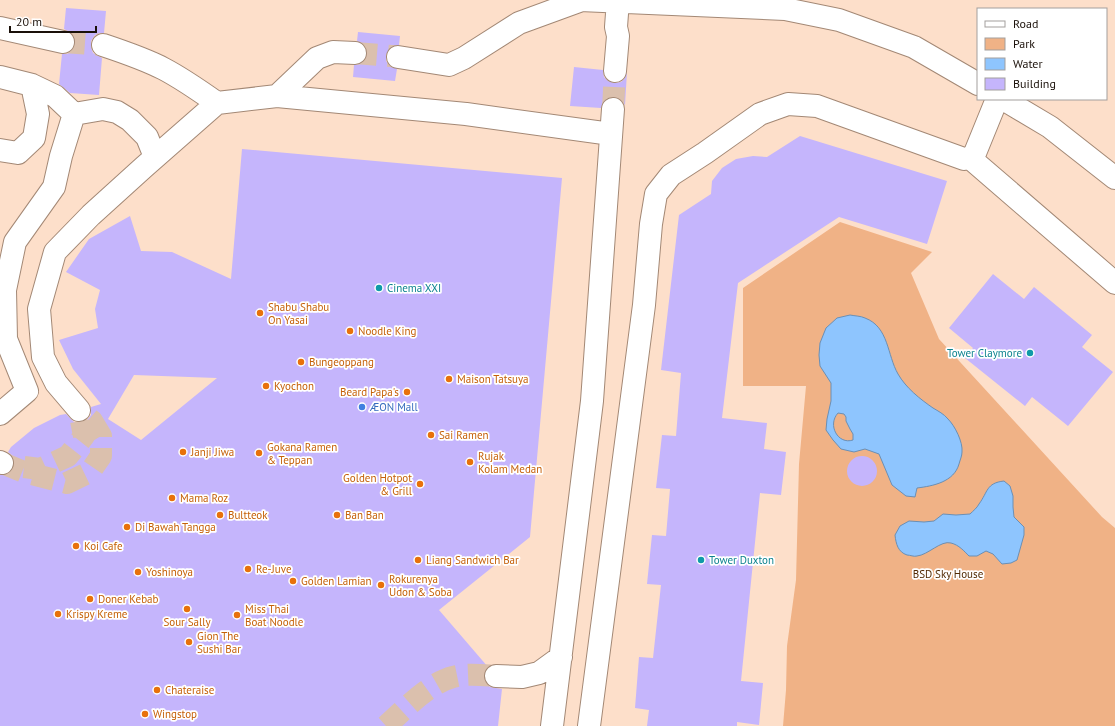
<svg xmlns="http://www.w3.org/2000/svg" width="1115" height="726" viewBox="0 0 1115 726" font-family="'PT Sans',sans-serif">
  <rect width="100%" height="100%" fill="#fddfca"/>
  <path fill="#f0b286" d="M840,222L932,252L911,273L939,339L1102,517L1115,528V726H783L786,690L787,646L796,580L799,464L806,386H743V288Z"/>
  <path fill="#8ec5fe" stroke="#6b8fb4" fill-rule="evenodd" d="M850,315C855,316 861,316 865,318C889,327 887,355 898,374C906,388 920,399 933,408C938,411 944,414 948,419C955,426 963,442 962,452C962,456 960,460 959,464C954,482 933,486 917,488L915,497L906,496L892,485L879,454L865,449L854,452L841,449L833,440L826,430L827,419L831,401V383L820,366L819,355L820,343L826,328L837,318ZM838,413L844,414L846,417V421L850,429L853,434V440C838,445 827,425 838,413Z
    M1004,481L1010,486L1013,496V507L1014,517L1024,527V535L1017,560L1011,563L1002,564L993,554L986,551L977,556H969C964,551 959,545 951,543C941,540 928,555 917,556C914,557 910,555 907,555C898,552 896,544 895,535L900,526L909,521L924,522L934,521L943,514L956,515L970,514C973,511 977,508 979,504C988,492 986,483 1004,481Z"/>
  <path fill="#c5b5fc" fill-rule="evenodd" d="M66,8L106,11L104,33H100L95,35L91,41V47L93,53L102,58L99,95L70,93L59,84L62,54H67L72,51L75,44V38L72,33L64,29Z
    M358,32L400,36L399,45L393,46L389,49L386,55V61L390,66L397,69L395,81L353,77L354,65L361,64L366,59L367,54L366,47L362,43L357,41Z
    M574,67L603,70L604,77L608,81L614,83L621,82L625,78L627,72L625,105L620,99L614,97L608,98L603,102L601,108L570,106Z
    M800,136L947,181L927,244L839,217L738,283L722,418L767,423L764,449L786,452L781,495L760,493L741,681L763,683L759,725L737,722V726H647L649,710L635,708L639,657L653,658L661,585L647,584L652,535L666,536L670,489L656,488L662,435L676,436L681,373L661,370L679,215L711,194L712,181L722,168L736,159L753,156L767,157Z
    M242,149L562,178L530,537L439,610L488,667L485,670L484,675L485,682L490,687L502,689L498,726H0V475H3L9,474L13,468L14,462L13,456L8,452L11,447L34,428L60,415L66,414L74,422H82L87,420L91,415V407L101,404L73,369L59,340L98,328L95,309L100,290L66,272L89,239L130,216L141,251L172,252L231,279ZM134,375L217,378L141,440L108,419Z
    M993,274L1024,299L1034,287L1092,335L1082,347L1113,372L1068,426L1032,397L1025,406L965,358L973,348L949,328Z
    M847 471a15 15 0 1 1 30 0a15 15 0 1 1-30 0Z"/>
  <g fill="none" stroke-linecap="round" stroke-linejoin="round">
    <path stroke="#dbc0ad" stroke-width="22" stroke-dasharray="22 11" stroke-linecap="butt" d="M63,42L103,45
      M355,53L391,56L398,57
      M613,109L615,71
      M2,463L24,472L67,483L90,472L101,456V436L92,421L79,410
      M24,467L40,469L68,456L84,436L79,410
      M386,726C404,710 429,683 453,677C467,673 482,675 496,676"/>
    <defs>
      <path id="minor" d="M580,0L785,9L839,20L914,47L978,84
        M0,28L63,42
        M103,45C124,52 145,59 164,69C183,79 200,91 217,103L277,96L466,114L611,134
        M398,57L449,65L464,58L519,23L582,0
        M615,71L618,36L616,27L618,0
        M0,77L32,85L55,96L74,114
        M277,96L317,58L333,52L355,53
        M1003,99L1050,127L1115,178
        M74,114L103,109L117,112L130,120L147,137L155,157
        M0,150L18,153L34,138L38,114L32,85
        M970,158L975,153L997,99
        M79,410L56,383L43,357L39,309L55,252L91,215L144,167L217,103
        M0,414L27,391L6,339L5,290L15,242L54,187L61,156L74,114
        M0,462L2,463
        M496,676L522,677L539,673L561,657
        M552,726L592,401L613,109
        M589,726L644,305L651,224L656,194L671,175L705,153L760,114L788,104L817,106L964,159L970,158L1115,283"/>
    </defs>
    <use href="#minor" stroke="#a38875" stroke-width="24"/>
    <use href="#minor" stroke="#fff" stroke-width="22"/>
  </g>
  <g fill="#0f9aa8" stroke="#fff" stroke-width="1.5">
    <circle cx="379" cy="288" r="4"/>
    <circle cx="1030" cy="353" r="4"/>
    <circle cx="701" cy="560" r="4"/>
  </g>
  <g fill="#e8710a" stroke="#fff" stroke-width="1.5">
    <circle cx="260" cy="313" r="4"/>
    <circle cx="350" cy="331" r="4"/>
    <circle cx="301" cy="362" r="4"/>
    <circle cx="449" cy="379" r="4"/>
    <circle cx="266" cy="386" r="4"/>
    <circle cx="407" cy="392" r="4"/>
    <circle cx="431" cy="435" r="4"/>
    <circle cx="183" cy="452" r="4"/>
    <circle cx="259" cy="453" r="4"/>
    <circle cx="470" cy="462" r="4"/>
    <circle cx="420" cy="484" r="4"/>
    <circle cx="172" cy="498" r="4"/>
    <circle cx="220" cy="515" r="4"/>
    <circle cx="337" cy="515" r="4"/>
    <circle cx="127" cy="527" r="4"/>
    <circle cx="76" cy="546" r="4"/>
    <circle cx="418" cy="560" r="4"/>
    <circle cx="248" cy="569" r="4"/>
    <circle cx="138" cy="572" r="4"/>
    <circle cx="293" cy="581" r="4"/>
    <circle cx="381" cy="585" r="4"/>
    <circle cx="90" cy="599" r="4"/>
    <circle cx="187" cy="609" r="4"/>
    <circle cx="58" cy="614" r="4"/>
    <circle cx="237" cy="615" r="4"/>
    <circle cx="189" cy="642" r="4"/>
    <circle cx="157" cy="690" r="4"/>
    <circle cx="145" cy="714" r="4"/>
  </g>
  <circle fill="#3f7fe0" stroke="#fff" stroke-width="1.5" cx="362" cy="407" r="4"/>
  <g text-anchor="middle" stroke-width="3.5" stroke-linejoin="round" paint-order="stroke">
    <g font-size="11" fill="#0d838f" stroke="#fff" text-anchor="start">
      <text x="387" y="292">Cinema XXI</text>
      <text x="1022" y="357" text-anchor="end">Tower Claymore</text>
      <text x="709" y="564">Tower Duxton</text>
    </g>
    <g font-size="11" fill="#c56008" stroke="#fff" text-anchor="start">
      <text x="268" y="311">Shabu Shabu<tspan x="268" dy="13">On Yasai</tspan></text>
      <text x="358" y="335">Noodle King</text>
      <text x="309" y="366">Bungeoppang</text>
      <text x="457" y="383">Maison Tatsuya</text>
      <text x="274" y="390">Kyochon</text>
      <text x="399" y="396" text-anchor="end">Beard Papa's</text>
      <text x="439" y="439">Sai Ramen</text>
      <text x="267" y="451">Gokana Ramen<tspan x="267" dy="13">&amp; Teppan</tspan></text>
      <text x="191" y="456">Janji Jiwa</text>
      <text x="478" y="460">Rujak<tspan x="478" dy="13">Kolam Medan</tspan></text>
      <text x="412" y="482" text-anchor="end">Golden Hotpot<tspan x="412" dy="13">&amp; Grill</tspan></text>
      <text x="180" y="502">Mama Roz</text>
      <text x="228" y="519">Bultteok</text>
      <text x="345" y="519">Ban Ban</text>
      <text x="135" y="531">Di Bawah Tangga</text>
      <text x="84" y="550">Koi Cafe</text>
      <text x="426" y="564">Liang Sandwich Bar</text>
      <text x="256" y="573">Re-Juve</text>
      <text x="146" y="576">Yoshinoya</text>
      <text x="389" y="583">Rokurenya<tspan x="389" dy="13">Udon &amp; Soba</tspan></text>
      <text x="301" y="585">Golden Lamian</text>
      <text x="98" y="603">Doner Kebab</text>
      <text x="245" y="613">Miss Thai<tspan x="245" dy="13">Boat Noodle</tspan></text>
      <text x="66" y="618">Krispy Kreme</text>
      <text x="187" y="626" text-anchor="middle">Sour Sally</text>
      <text x="197" y="640">Gion The<tspan x="197" dy="13">Sushi Bar</tspan></text>
      <text x="165" y="694">Chateraise</text>
      <text x="153" y="718">Wingstop</text>
    </g>
    <g font-size="11" fill="#366cbe" stroke="#fff" text-anchor="start">
      <text x="370" y="411">ÆON Mall</text>
    </g>
    <g font-size="11" fill="#532a03" stroke="#fff">
      <text x="948" y="578">BSD Sky House</text>
    </g>
  </g>
  <rect x="977" y="8" width="130" height="92" fill="#ffffff" stroke="#a39f9d"/>
  <rect x="985" y="21" width="20" height="6" fill="#ffffff" stroke="#a39f9d"/>
  <text x="1013" y="28" font-size="12" fill="#1a1009">Road</text>
  <rect x="985" y="38" width="20" height="12" fill="#f0b286" stroke="#a39f9d"/>
  <text x="1013" y="48" font-size="12" fill="#1a1009">Park</text>
  <rect x="985" y="58" width="20" height="12" fill="#8ec5fe" stroke="#a39f9d"/>
  <text x="1013" y="68" font-size="12" fill="#1a1009">Water</text>
  <rect x="985" y="78" width="20" height="12" fill="#c5b5fc" stroke="#a39f9d"/>
  <text x="1013" y="88" font-size="12" fill="#1a1009">Building</text>
  <path d="M10 26v6h86v-6" fill="none" stroke="#1a1009" stroke-width="2"/>
  <text x="16" y="26" font-size="12" fill="#1a1009" stroke="#ffffff" stroke-width="3" paint-order="stroke">20 m</text>
</svg>
